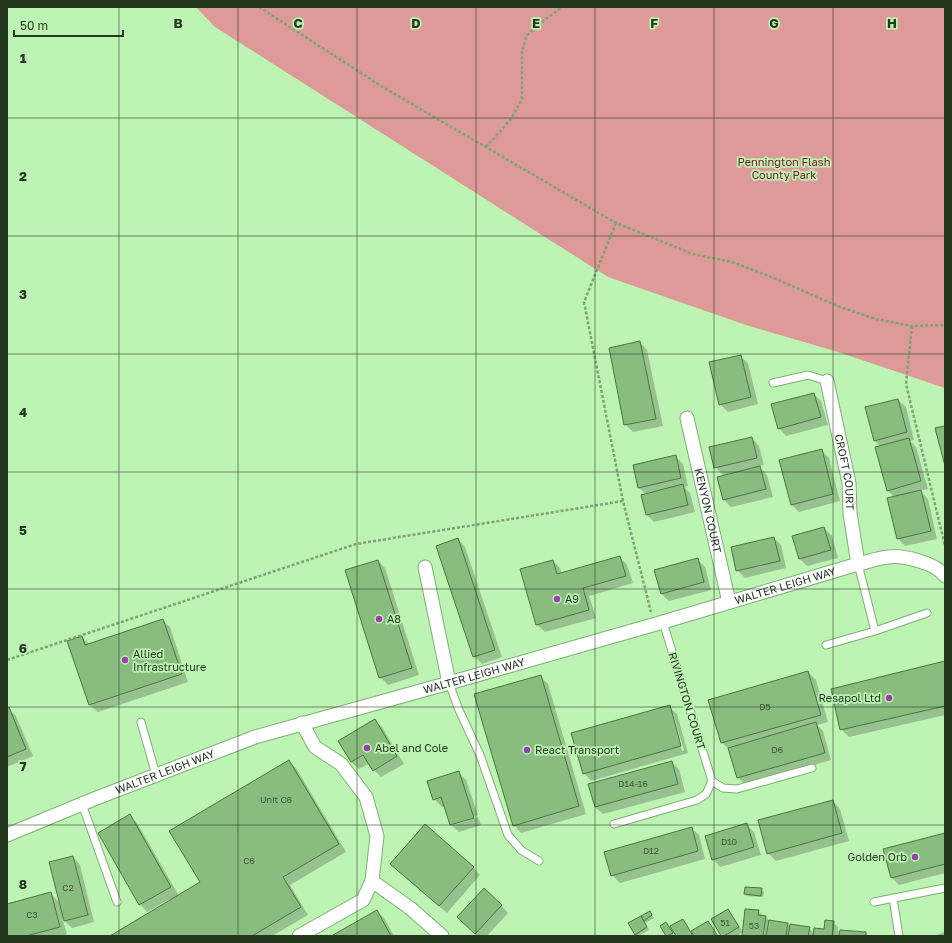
<svg xmlns="http://www.w3.org/2000/svg" width="952" height="943" viewBox="0 0 952 943" font-family="'Golos Text',sans-serif">
  <rect width="100%" height="100%" fill="#bdf3b3"/>
  <path fill="#de9a99" d="M196,7H945V388L838,352L746,325L608,277L215,27Z"/>
  <path fill="#0003" fill-rule="evenodd" d="M640,342L647,350L663,426L633,432L625,424Z
    M740,356L748,363L758,404L728,412L720,404Z
    M814,394L821,401L828,425L786,436L779,428Z
    M898,400L906,407L914,440L910,441L916,447L928,489L920,491L928,499L937,539L905,546L898,538L894,497L887,490L881,447L874,440Z
    M752,438L759,446L764,465L759,466L767,475L773,497L731,507L724,500L718,478L724,476L715,467Z
    M821,450L829,458L840,501L799,512L791,504Z
    M675,456L683,464L688,486L684,487L690,493L695,512L654,522L647,515L646,494L639,488Z
    M824,528L832,536L838,558L807,566L800,559L794,537Z
    M774,538L781,545L786,568L745,578L737,570Z
    M458,539L465,547L502,657L482,664L474,656Z
    M620,557L627,565L633,583L589,596L596,618L545,632L537,625L522,570L553,561L560,568L562,574Z
    M697,559L705,567L711,590L669,601L662,594Z
    M378,561L385,568L419,675L388,685L380,677Z
    M162,620L170,627L188,682L98,712L90,705L69,641L82,637L89,644Z
    M945,662V715L849,737L841,729Z
    M808,672L816,680L828,722L817,725L823,731L831,760L746,785L738,778L730,750L722,743L710,701Z
    M540,676L548,684L586,814L521,833L514,825Z
    M669,707L677,714L688,753L591,781L584,773ZM671,714H673L684,750L682,751Z
    M7,709H8L16,716L33,756L7,767Z
    M374,720L382,727L404,764L381,777L374,770L370,763L359,769L351,762Z
    M288,761L296,768L346,852L290,885L308,915L272,936H112L171,901L170,899L147,912L140,904L130,816L137,823L179,896L201,883Z
    M672,762L679,769L685,792L603,814L595,807Z
    M458,772L466,780L478,815L454,823V825L478,817L481,825L459,832L451,825L445,806L442,807L434,799Z
    M833,801L840,809L849,841L776,861L768,853Z
    M747,825L754,832L761,855L720,867L713,859Z
    M691,828L699,835L705,859L620,883L612,875Z
    M945,834V873L899,885L892,878Z
    M73,857L80,865L94,922L72,928L62,918L67,934L62,936H7V905L50,893L61,904Z
    M473,867L480,875L447,913L399,872Z
    M761,889L764,892L763,897L747,896L745,894Z
    M501,905L508,913L487,936H479L466,925Z
    M727,910L732,915L743,932L737,936H722Z
    M376,911L384,918L394,936H335Z
    M758,911L770,921L787,924L791,928H809L814,933L824,930L833,922L838,927V931L865,933L868,936H743Z
    M650,912L654,918L645,923L649,930L638,936L635,934L629,924Z
    M668,926L674,935L673,936H667Z
    M945,932V936H934Z"/>
  <path fill="#89bd80" stroke="#47783e" d="M640,341L656,419L624,425L609,348Z
    M741,355L751,397L719,405L709,362Z
    M814,393L821,417L778,429L771,404Z
    M898,399L907,432L874,441L865,407Z
    M945,426V466L935,428Z
    M752,437L757,458L714,468L709,447Z
    M909,438L921,481L887,491L875,447Z
    M822,449L833,494L791,505L779,460Z
    M676,455L681,478L638,488L633,465Z
    M760,466L766,489L723,500L717,477Z
    M683,484L688,505L646,515L641,495Z
    M921,490L931,531L897,539L887,498Z
    M824,527L831,550L799,559L792,536Z
    M774,537L780,561L736,571L731,547Z
    M458,538L495,650L473,657L436,546Z
    M620,556L626,576L583,588L589,610L536,625L520,569L553,560L557,574Z
    M698,558L704,582L661,594L654,570Z
    M378,560L412,668L379,678L345,570Z
    M163,619L182,674L89,705L67,641L82,636L85,645Z
    M945,661V706L840,730L831,689Z
    M808,671L821,715L721,743L708,700Z
    M541,675L579,806L513,826L474,694Z
    M670,705L681,746L583,774L571,733Z
    M9,707L26,749L7,757V708Z
    M375,719L397,756L373,771L363,755L351,762L338,741Z
    M816,722L825,753L737,778L728,748Z
    M289,760L339,844L283,877L301,907L252,936H110L200,882L169,831Z
    M672,761L678,784L595,807L588,784Z
    M459,771L474,818L450,825L441,797L433,800L427,781Z
    M833,800L842,833L767,854L758,820Z
    M130,814L171,887L139,905L98,833Z
    M747,823L754,847L712,860L705,836Z
    M425,824L474,867L439,906L390,864Z
    M692,827L698,851L611,876L604,852Z
    M945,833V864L891,878L883,849Z
    M73,856L88,915L64,921L49,862Z
    M745,887L762,888L761,896L744,894Z
    M484,888L502,905L475,934L457,917Z
    M51,892L60,927L26,936H7V904Z
    M728,909L739,927L724,936H721L711,919Z
    M745,909L759,910L758,915L766,916L763,936H742Z
    M377,910L391,936H334L333,935Z
    M650,911L652,915L644,921L641,916Z
    M641,916L647,927L635,935L628,923Z
    M683,919L693,936H676L670,926Z
    M769,920L788,923L786,936H766Z
    M825,920L834,921L832,936H813L814,928L824,929Z
    M708,921L718,936H694L691,931Z
    M666,922L673,933L667,936H666L660,926Z
    M790,924L810,927L808,936H788Z
    M840,930L866,932V936H839Z"/>
  <g fill="none" stroke-linecap="round" stroke-linejoin="round">
    <defs>
      <path id="service" d="M773,383L808,375L827,381
        M663,622L712,781L723,788L737,789L812,768
        M875,631L927,613
        M826,645L875,631L858,564
        M449,683L459,710L480,755L508,835L521,850L539,861
        M141,722L156,775
        M82,804L117,902
        M614,824L697,800L706,794L712,781
        M893,898L899,936
        M874,902L945,888"/>
      <g id="minor">
        <path id="s1" d="M827,381L849,483L850,513L858,564"/>
        <path id="s2" d="M687,418L729,602"/>
        <path d="M425,567L449,683"/>
        <path id="s3" d="M7,835L94,799L255,737L449,683L663,622L858,564C867,562 878,558 888,557C903,555 936,563 945,576"/>
        <path d="M372,881L410,908L442,936"/>
        <path d="M299,936L363,900L372,881L377,836L366,797L341,764L315,747L302,723"/>
      </g>
    </defs>
    <use href="#service" stroke="#7db074" stroke-width="9"/>
    <use href="#minor" stroke="#7db074" stroke-width="15"/>
    <path stroke="#7ca475" stroke-width="2.5" stroke-dasharray="3 2" stroke-linecap="butt" d="M259,7L381,86L616,223L693,254L732,262L769,276L840,307L876,319L912,326L945,325
      M486,147L511,119L522,99V52L526,36L543,21L562,7
      M616,223L584,302L623,501L651,612
      M912,326L906,384L945,546
      M7,660L356,544L623,501"/>
    <use href="#service" stroke="#fff" stroke-width="7"/>
    <use href="#minor" stroke="#fff" stroke-width="13"/>
  </g>
  <path fill="none" stroke="#23381f" stroke-width="1" stroke-opacity="0.55" d="M119,7V936M238,7V936M357,7V936M476,7V936M595,7V936M714,7V936M833,7V936M7,118H945M7,236H945M7,354H945M7,472H945M7,589H945M7,707H945M7,825H945"/>
  <g fill="#9a40ac" stroke="#bdf3b3" stroke-width="1.5">
    <circle cx="557" cy="599" r="4"/>
    <circle cx="379" cy="619" r="4"/>
    <circle cx="125" cy="660" r="4"/>
    <circle cx="889" cy="698" r="4"/>
    <circle cx="367" cy="748" r="4"/>
    <circle cx="527" cy="750" r="4"/>
    <circle cx="915" cy="857" r="4"/>
  </g>
  <g text-anchor="middle" stroke-width="3.5" stroke-linejoin="round" paint-order="stroke">
    <g font-size="9" fill="#3c5937">
      <text x="765" y="710">D5</text>
      <text x="777" y="753">D6</text>
      <text x="633" y="787">D14-16</text>
      <text x="276" y="803">Unit C6</text>
      <text x="729" y="845">D10</text>
      <text x="651" y="854">D12</text>
      <text x="249" y="864">C6</text>
      <text x="68" y="891">C2</text>
      <text x="32" y="918">C3</text>
      <text x="725" y="926">51</text>
      <text x="754" y="929">53</text>
    </g>
    <g font-size="11" fill="#771420" stroke="#bdf3b3">
      <text x="784" y="166">Pennington Flash<tspan x="784" dy="13">County Park</tspan></text>
    </g>
    <g font-size="11" fill="#23381f" stroke="#bdf3b3">
      <text dy="4" stroke="none"><textPath href="#s1" startOffset="93">CROFT COURT</textPath></text>
      <text dy="4" stroke="none"><textPath href="#s2" startOffset="95">KENYON COURT</textPath></text>
      <text dy="4" stroke="none"><textPath href="#s3" startOffset="818">WALTER LEIGH WAY</textPath></text>
      <text dy="4" stroke="none"><textPath href="#s3" startOffset="494">WALTER LEIGH WAY</textPath></text>
      <text transform="translate(687 701) rotate(73)" y="4">RIVINGTON COURT</text>
      <text dy="4" stroke="none"><textPath href="#s3" startOffset="170">WALTER LEIGH WAY</textPath></text>
    </g>
    <g font-size="11" fill="#23381f" stroke="#bdf3b3" text-anchor="start">
      <text x="565" y="603">A9</text>
      <text x="387" y="623">A8</text>
      <text x="133" y="658">Allied<tspan x="133" dy="13">Infrastructure</tspan></text>
      <text x="881" y="702" text-anchor="end">Resapol Ltd</text>
      <text x="375" y="752">Abel and Cole</text>
      <text x="535" y="754">React Transport</text>
      <text x="907" y="861" text-anchor="end">Golden Orb</text>
    </g>
  </g>
  <g font-size="13" text-anchor="middle" font-weight="bold" fill="#23381f" stroke="#bdf3b3" stroke-width="3.5" stroke-linejoin="round" paint-order="stroke">
    <text x="178" y="28">B</text>
    <text x="298" y="28">C</text>
    <text x="416" y="28">D</text>
    <text x="536" y="28">E</text>
    <text x="654" y="28">F</text>
    <text x="774" y="28">G</text>
    <text x="892" y="28">H</text>
    <text x="23" y="63">1</text>
    <text x="23" y="181">2</text>
    <text x="23" y="299">3</text>
    <text x="23" y="417">4</text>
    <text x="23" y="535">5</text>
    <text x="23" y="653">6</text>
    <text x="23" y="771">7</text>
    <text x="23" y="889">8</text>
  </g>
  <rect width="952" height="943" fill="none" stroke="#23381f" stroke-width="16"/>
  <path d="M14 30v6h109v-6" fill="none" stroke="#23381f" stroke-width="2"/>
  <text x="20" y="30" font-size="12" fill="#23381f" stroke="#bdf3b3" stroke-width="3" paint-order="stroke">50 m</text>
</svg>
